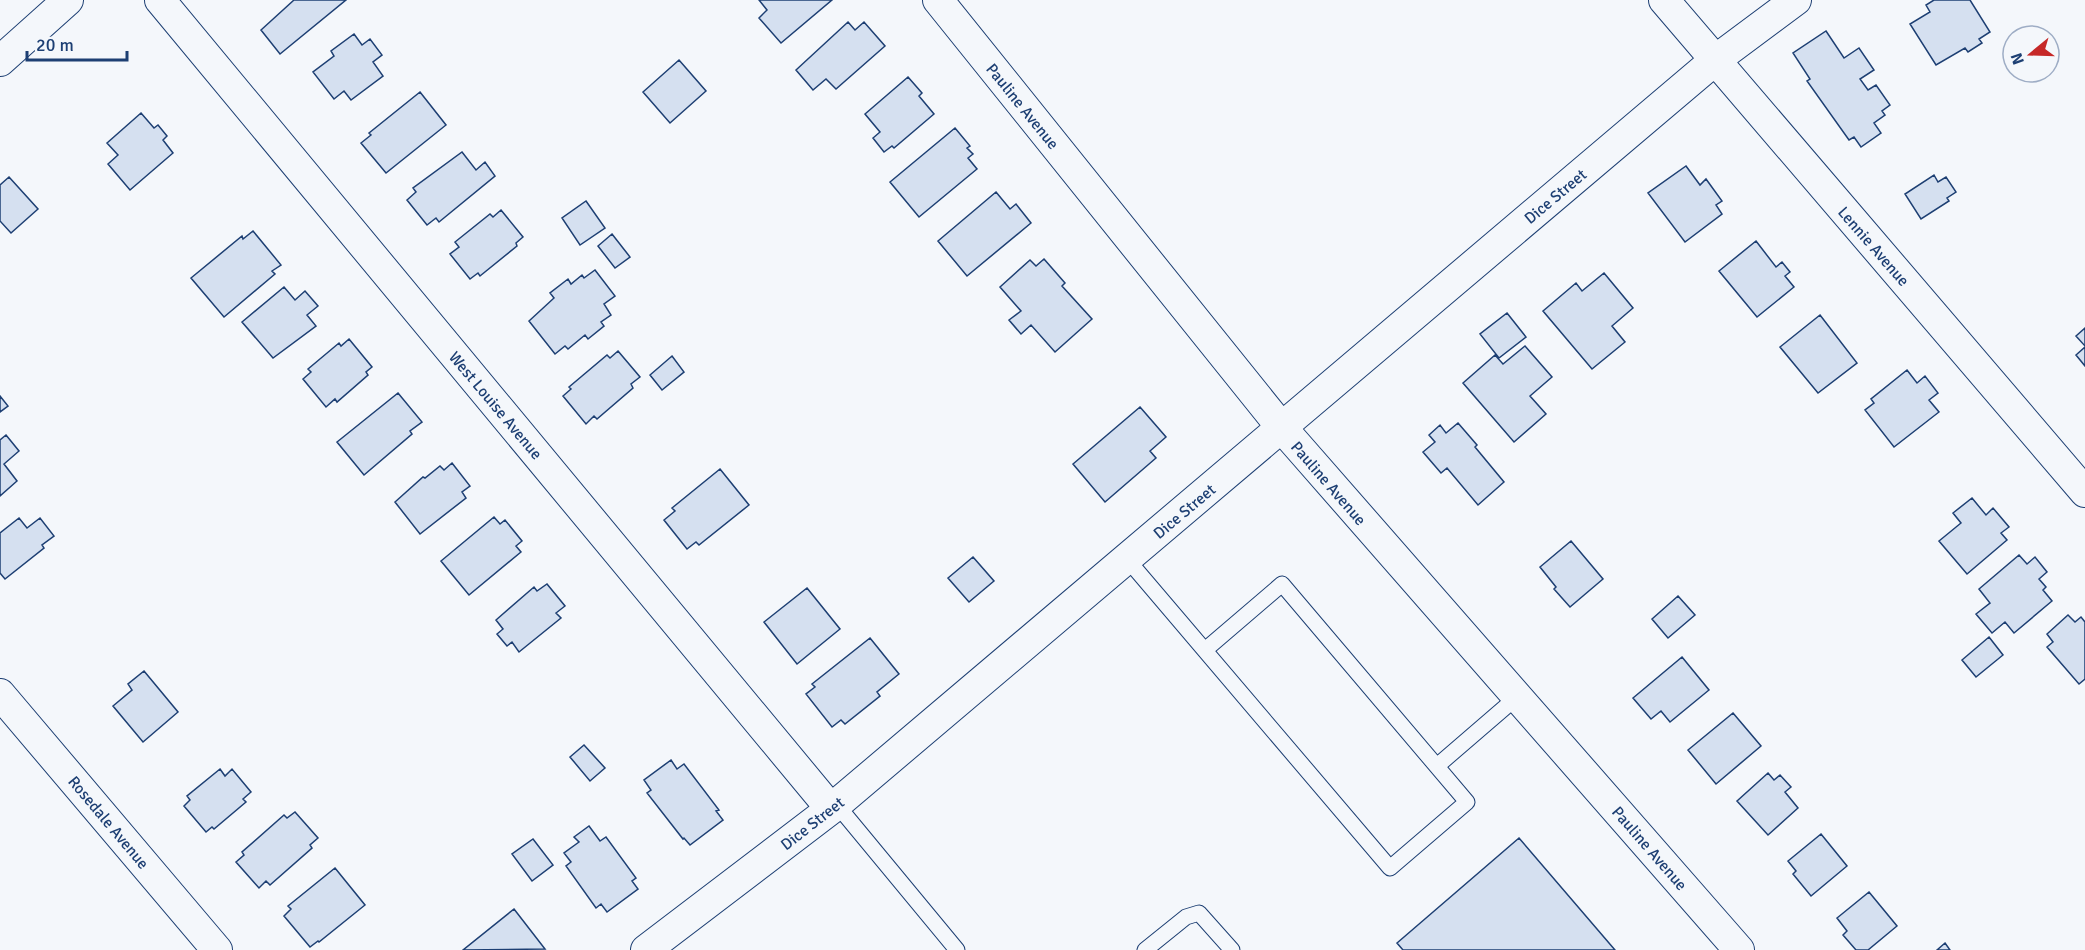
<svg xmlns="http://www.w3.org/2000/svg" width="2085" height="950" viewBox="0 0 2085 950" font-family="Signika,sans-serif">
  <rect width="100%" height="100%" fill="#f4f7fb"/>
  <path fill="#d5e0f0" stroke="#1d3f73" stroke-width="1.5" d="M294,0H346L280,54L261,30Z
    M759,0H832L781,43L759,18L767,10Z
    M1934,0H1970L1990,32L1979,39L1982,43L1968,52L1965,48L1936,65L1910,24L1930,12L1926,5Z
    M848,22L855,30L864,22L885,46L836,89L826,79L813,90L796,70Z
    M1826,31L1844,58L1859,48L1874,70L1860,79L1868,90L1876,85L1890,105L1882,111L1885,115L1874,123L1881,133L1861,147L1854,137L1849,140L1807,81L1810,79L1793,53Z
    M354,34L362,45L370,39L382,55L373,62L383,76L351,100L344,91L334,99L313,72L334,56L331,51Z
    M679,60L706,91L670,123L643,92Z
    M908,77L922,93L919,96L934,114L894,148L892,146L884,152L873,138L880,132L865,114Z
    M420,92L446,125L386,173L361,143L371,135L369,133Z
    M141,113L154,128L158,125L167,136L163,140L173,153L130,190L108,164L118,155L107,143Z
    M955,128L970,146L967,148L973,154L968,158L977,169L919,217L890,182Z
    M462,152L476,170L485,162L495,176L439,222L436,218L427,225L407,200L416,192L413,188Z
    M1686,166L1700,185L1706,179L1722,201L1716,205L1722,214L1685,242L1648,193Z
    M1934,175L1938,182L1946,177L1956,192L1947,198L1949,201L1921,219L1905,194Z
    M9,177L38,209L11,233L0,221V185Z
    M996,192L1010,209L1016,204L1031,223L967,276L938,241Z
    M586,201L605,228L580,245L562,218Z
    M501,210L523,237L516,243L517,246L480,276L478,273L470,279L450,254L459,247L455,242L490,214L493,217Z
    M253,231L281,265L272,271L275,274L224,317L191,278L242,236L243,239Z
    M612,234L630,257L615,268L598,246Z
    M1756,241L1776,267L1782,262L1790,272L1785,276L1794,287L1757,317L1719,271Z
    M1044,259L1065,283L1062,286L1092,319L1055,352L1031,325L1021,334L1009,320L1021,311L1000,287L1030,260L1036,266Z
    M595,270L615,296L604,304L611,315L601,322L604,326L588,339L585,335L568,349L565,346L555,354L529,321L554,298L550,293L568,279L571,284L582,275L584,278Z
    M1604,273L1633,308L1612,326L1625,342L1592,369L1543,311L1576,283L1582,291Z
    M284,287L295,300L305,291L318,306L307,315L316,326L273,358L242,322Z
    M1507,313L1526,337L1499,358L1480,334Z
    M1820,315L1857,363L1818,393L1780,347Z
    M2085,328V346L2076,336Z
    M349,339L372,367L366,372L368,375L337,402L335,399L326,407L303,379L311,372L308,369L339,343L341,346Z
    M1525,346L1552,377L1530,396L1546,414L1514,442L1463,383L1495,355L1503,364Z
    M2085,347V366L2076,355Z
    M618,351L640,377L631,384L633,388L597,419L594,416L586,424L563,396L571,389L569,387L607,355L610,358Z
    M672,356L684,372L662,390L650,375Z
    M1907,370L1917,383L1925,376L1938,393L1929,400L1939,412L1894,447L1865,410L1874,403L1871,399Z
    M398,393L422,422L410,431L412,434L364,475L337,442Z
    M0,396L8,406L0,412Z
    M1140,407L1166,437L1150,451L1156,458L1105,502L1073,464Z
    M1458,423L1477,445L1475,447L1504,482L1478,505L1447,468L1441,473L1423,452L1435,442L1429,435L1440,425L1446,433Z
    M6,435L19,451L4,464L17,481L0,496V440Z
    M452,463L470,486L462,492L466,498L420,534L395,502L423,477L425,478L440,466L444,470Z
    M720,469L749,505L699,545L696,542L687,549L664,520L675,511L672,508Z
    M1972,498L1986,515L1993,508L2009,527L2001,533L2007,540L1967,574L1939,541L1961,523L1953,513Z
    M494,517L500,524L505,520L522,541L516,546L521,552L469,595L441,561Z
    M19,518L27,528L40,518L54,536L42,545L44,548L5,579L0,573V533Z
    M1571,541L1603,579L1570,607L1554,589L1556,587L1540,567Z
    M2019,555L2027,564L2035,557L2047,572L2039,579L2046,587L2043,590L2052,601L2014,633L2005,622L1992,633L1976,614L1990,603L1979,589Z
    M973,557L994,581L969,602L948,578Z
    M547,584L565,606L556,613L561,618L519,652L512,642L507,646L497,634L503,629L496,620L534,587L537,591Z
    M807,588L840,629L797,664L764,622Z
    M1678,596L1695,615L1668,638L1652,619Z
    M2068,615L2075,622L2081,617L2085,622V679L2079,684L2047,647L2053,642L2047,634Z
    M1989,637L2003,655L1976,677L1962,660Z
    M870,638L899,674L877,692L880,696L845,724L841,720L832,727L806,694L815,687L812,684Z
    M1682,657L1709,690L1670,722L1661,711L1651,719L1633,698Z
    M144,671L178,712L143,742L113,706L132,690L128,684Z
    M1733,713L1761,746L1716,784L1688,750Z
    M584,745L605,768L590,781L570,757Z
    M671,760L677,769L684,764L719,810L716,811L723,820L690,845L684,838L683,839L647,793L651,790L644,780Z
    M220,769L225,776L232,769L251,792L243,799L246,802L214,829L212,827L206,832L184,806L190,800L187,796Z
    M1768,773L1774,780L1780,775L1791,787L1785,792L1798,808L1768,835L1737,801Z
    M295,812L318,838L310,845L312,848L270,885L266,881L259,888L236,862L244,855L242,852L284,815L287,818Z
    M589,826L600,841L606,837L636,878L632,881L638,889L607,912L601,904L596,908L566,866L571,862L564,853L579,842L574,837Z
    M1821,834L1847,866L1811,896L1793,874L1796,871L1788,861Z
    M1519,838L1615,950H1403L1397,943Z
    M533,839L553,865L532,881L512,854Z
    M335,868L365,905L319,942L318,941L310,947L284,916L291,909L288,906Z
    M1869,892L1897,926L1868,950H1856L1843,935L1847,931L1837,918Z
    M514,909L545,949L463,950Z
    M1945,943L1950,950H1937Z"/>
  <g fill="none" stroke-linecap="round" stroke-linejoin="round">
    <defs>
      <path id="lane" d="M1127,559L1390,868L1467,802L1282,584L1205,650
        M1437,766L1517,697
        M837,805L957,950
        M1145,950L1186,917L1199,913L1232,950"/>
      <path id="street" d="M160,0L831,809
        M938,0L1282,428L1739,950
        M1664,0L2085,492
        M0,61L68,0
        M0,694L217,950
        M646,950L831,809L1714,61L1796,0"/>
    </defs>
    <use href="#lane" stroke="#1d3f73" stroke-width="17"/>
    <use href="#street" stroke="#1d3f73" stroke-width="32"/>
    <use href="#lane" stroke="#f4f7fb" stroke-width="15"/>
    <use href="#street" stroke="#f4f7fb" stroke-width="30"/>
  </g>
  <g text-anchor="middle" stroke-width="4.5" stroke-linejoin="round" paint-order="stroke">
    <g font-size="16" fill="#1d3f73" stroke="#f4f7fb">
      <text transform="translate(1023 106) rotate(51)" y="6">Pauline Avenue</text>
      <text transform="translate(1555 196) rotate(-40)" y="6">Dice Street</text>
      <text transform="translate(1874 246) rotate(49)" y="6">Lennie Avenue</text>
      <text transform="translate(496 405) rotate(50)" y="6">West Louise Avenue</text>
      <text transform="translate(1329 483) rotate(49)" y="6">Pauline Avenue</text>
      <text transform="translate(1184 511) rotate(-40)" y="6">Dice Street</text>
      <text transform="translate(109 822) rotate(50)" y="6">Rosedale Avenue</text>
      <text transform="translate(812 823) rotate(-38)" y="6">Dice Street</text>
      <text transform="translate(1650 848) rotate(49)" y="6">Pauline Avenue</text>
    </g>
  </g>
  <g transform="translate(2031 54) rotate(251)"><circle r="28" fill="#f4f7fb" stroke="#9eadc5" stroke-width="1.5"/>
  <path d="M0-4.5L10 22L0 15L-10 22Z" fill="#c62828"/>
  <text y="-9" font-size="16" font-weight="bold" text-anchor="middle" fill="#1d3f73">N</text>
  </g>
  <path d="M27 51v9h100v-9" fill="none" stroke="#1d3f73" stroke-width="3"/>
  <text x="36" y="51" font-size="18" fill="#1d3f73" stroke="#f4f7fb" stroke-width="4.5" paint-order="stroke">20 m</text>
</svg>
